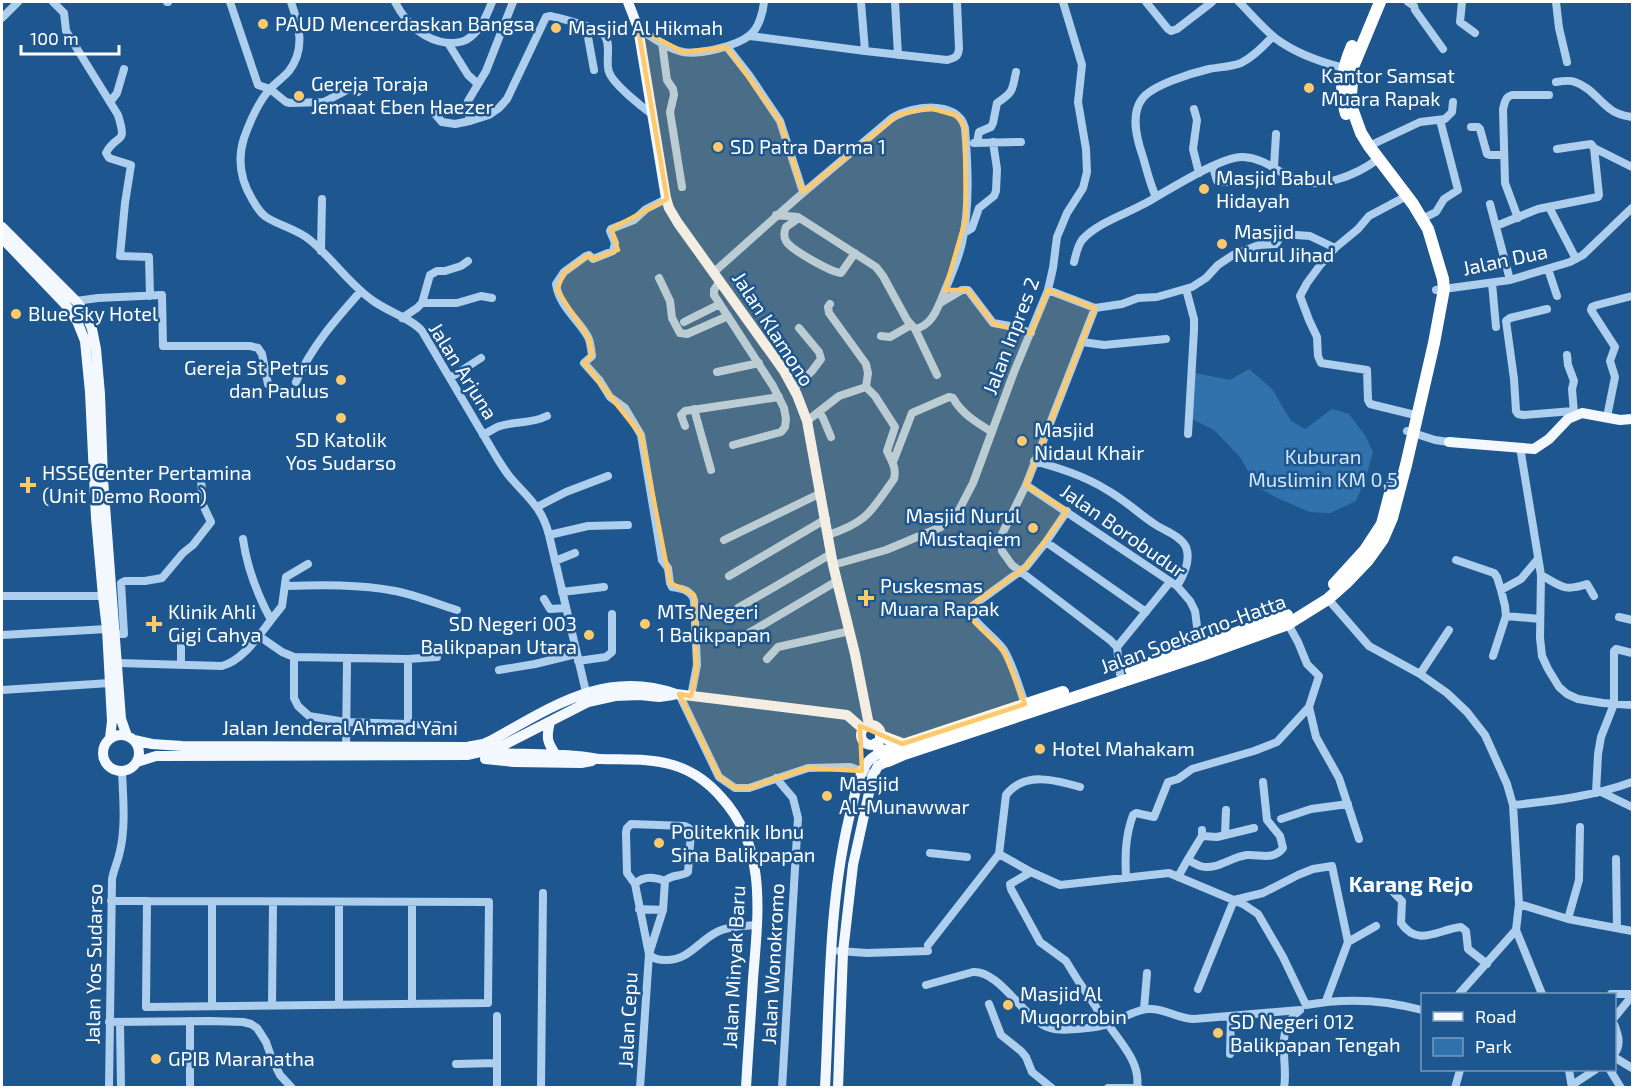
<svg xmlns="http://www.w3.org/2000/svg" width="1634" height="1089" viewBox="0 0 1634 1089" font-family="'Exo 2',sans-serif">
  <rect width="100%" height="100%" fill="#1e578f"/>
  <path fill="#3172ad" d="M1249,369L1272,389L1291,421L1305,429L1332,409L1349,414L1366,437L1373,452L1367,474L1356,501L1330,513L1310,512L1277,498L1257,487L1240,457L1214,430L1192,419L1195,373L1230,380Z"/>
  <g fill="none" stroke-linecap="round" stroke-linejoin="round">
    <path stroke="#adceed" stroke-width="8" d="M53,2L64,13L66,31L118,115C128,147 117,132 106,153L109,158L131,165L125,203L120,256L149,257L150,296
      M167,2H168
      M230,2L258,85L270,89L286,102L290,103L324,102L353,87L358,92
      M291,2C299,25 306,49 289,71C283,78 275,83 269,90C258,103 250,121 244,138C237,160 240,179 252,199C256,206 259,212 266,217C280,226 297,229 310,240C332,258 349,284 372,300C386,311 411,318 422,331L497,458C501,464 505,471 510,477C528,498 542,507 549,535L586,692
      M395,2C406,23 423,40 448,43C454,43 460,43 466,40C480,32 487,15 492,2
      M861,2L865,51
      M895,2L898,55
      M1146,2L1168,29L1171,31L1177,29L1212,2
      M1239,2C1251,14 1262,27 1275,38C1295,53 1320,62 1344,68
      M1408,2L1414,6L1415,10L1443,49
      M1462,2L1460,22L1475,33
      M1556,2L1559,28L1567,62
      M2,18L18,2
      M586,26L594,70
      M638,28C652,37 666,48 683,52C700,55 737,46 750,35C759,28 763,12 764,2
      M750,36L865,51L947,60C955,58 958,57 959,49L957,2
      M1273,36C1264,46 1253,57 1241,63C1231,67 1219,67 1209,69C1192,73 1152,85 1142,99C1130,115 1137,140 1143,157C1147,171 1150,184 1156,197C1175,186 1223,156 1243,157C1263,158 1276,170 1293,179C1318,191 1357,175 1378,159
      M448,43L468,75L478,84
      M662,43L667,80L673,89L674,95L670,112L682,187
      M727,47L749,75L780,121L803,192
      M1556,82C1562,81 1570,80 1575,82C1590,87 1598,100 1610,109C1616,114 1625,116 1632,117
      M110,102L117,93L124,69
      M1194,109L1197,120L1193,149L1199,173
      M435,114L442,122L455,124L470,121L489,115L499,108L507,99L546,17L551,16C562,19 598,27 604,35C612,44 605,62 609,72C613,84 642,107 653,115
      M470,121L467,108L468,101L486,71L513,2
      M1471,127H1478L1480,129L1487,154L1491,155H1504
      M977,142L979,132L991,127L993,123L997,103C1014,92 1012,90 1016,72
      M974,143L1021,142
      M1369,146L1420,122L1445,119L1452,112L1453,102
      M1557,149L1591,144L1594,148L1632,167
      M1213,167L1217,181L1244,183
      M1274,167L1276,134
      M666,199L646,209L634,220L611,229L610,231L615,243L613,251L593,259L589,255L586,256L564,272L556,284C559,306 578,319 588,337C591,343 591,350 592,356L584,363L600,381L610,397L625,408L641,435L662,560L668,568L670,583L672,587C682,589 691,590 694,600L697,665L691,696
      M1401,199L1369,216L1358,229L1335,248L1321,264L1307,283L1300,296L1309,320L1317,337L1318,356L1321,363L1367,370L1368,400L1370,404L1411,414
      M1490,204L1510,280
      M1549,207L1576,259
      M776,215L798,217L876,267L883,276L907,320L915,329L937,375
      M799,218L786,227C784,232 783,236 786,241C791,250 831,272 841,273L855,253
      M1518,218L1505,183L1503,109C1505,102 1505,97 1512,95H1549
      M1422,219L1436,212L1444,199L1458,190L1440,120
      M1496,226L1538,209L1598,197L1599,195L1594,148
      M964,233L972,228L979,208L994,196L996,191L997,169L993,142
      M321,251L322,199
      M1074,262C1076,255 1077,247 1082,240C1100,220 1134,212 1156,197
      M1548,269L1557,296
      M714,272L797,198L892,118C911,106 958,99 965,128C968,166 970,206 962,243C958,261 950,278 943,295C937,310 931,326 915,329
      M659,278L670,301L672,318L680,333L687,334L728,316
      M720,281L714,290V295L773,386L784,408L786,419L785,427L781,432L733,445
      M1492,283L1496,327
      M1186,289L1194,319V330L1188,434
      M1048,290L1095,308L1122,304L1138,298L1157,297L1192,287L1206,278L1218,265L1233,255L1259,245L1276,244L1282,234L1310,236L1335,248
      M1436,290L1510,280L1570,262L1583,255L1632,208
      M76,301L98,298L162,295L163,346H250L258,348L262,354L268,384
      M422,303H457L481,296L492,298
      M940,303L962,290H968L993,323L1010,326L1031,333
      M830,304L828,307L829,313L866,364L868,373L866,387
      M1095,308L1026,485L1001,536L1002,551L1012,565L1110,640L1117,647L1120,674
      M1547,309L1510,318L1506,321L1514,379L1516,411L1518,414L1523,415L1573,411
      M402,318L417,308L422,303L430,275L437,271H445L461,266L468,261
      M684,322L720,304
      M881,336L890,337L911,325
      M1082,342L1104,345L1166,339
      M1567,355L1568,365L1574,381L1572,389L1574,413
      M717,372L759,363
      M450,378L481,358
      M296,382C311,347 336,319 361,291
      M794,389L812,371L821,359L819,352L799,328
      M694,409L711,470
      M819,412L823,418L831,437
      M1607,417L1615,377L1610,361L1615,347L1591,310L1592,307L1597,305L1632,296
      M807,421L839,396L866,387L875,396L895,427L887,451C891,460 897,468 894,479C871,511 868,522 828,535
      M685,426L681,415L685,411L779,397
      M1407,431L1435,440L1449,442
      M483,435C489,432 494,428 500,426C516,421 531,424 547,416
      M1520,447L1541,575L1540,638L1542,656L1548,669L1559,687L1567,694L1578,699L1603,703L1632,705
      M1034,461C1059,468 1085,476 1107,490C1125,500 1139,514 1156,525C1165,531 1181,536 1186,547C1191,560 1184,575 1177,586
      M893,462L912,413L949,397L953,398C962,414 976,422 992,432
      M1026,485L1177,586L1190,601L1195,611L1200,649
      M537,507L566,492L608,476
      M549,535L588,526L628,525
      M724,540L821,493
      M1046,542L1146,612
      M1456,560L1494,573L1497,577L1501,590
      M555,561L575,553
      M833,565L886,550L941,527L949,521L959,510L973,483L1014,372L1048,290L1053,268L1057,237L1067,213L1083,188L1087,172L1086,149L1078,102L1082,65L1063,2
      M1541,575C1561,586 1563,592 1587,584L1594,596
      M729,576L826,519
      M285,586C322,585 359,584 395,591C416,595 437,604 457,610
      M562,592L604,587
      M2,596H103
      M544,599L550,609L566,608
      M1328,599L1369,646L1420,674L1447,693L1467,712L1485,735L1507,784L1513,805L1519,904L1516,930L1542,994
      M738,608L831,554
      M1506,616L1505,606L1501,590L1521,579L1537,560
      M1619,617L1632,620
      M271,620L282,606L286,577L308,564
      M749,633L837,581
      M115,634H124L121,583L125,581H145L162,578L183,553L193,545L211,522L203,505L201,479
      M2,635L107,629
      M259,636L282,652L294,657L408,659L437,657
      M1117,647L1170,582
      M1493,656L1506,616L1540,619
      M767,659L778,647L850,631
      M294,660V698L298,706L309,716L345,722L438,725
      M578,661L606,657L612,652V614
      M408,662V724
      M118,663L222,666C243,660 258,637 271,620C258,596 247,567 243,539
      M181,665V634
      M499,670L535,664L576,654
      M1420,674L1449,630
      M2,690L110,683
      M679,694L719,777L735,788H749L808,768L850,767L868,773
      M1025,704C1019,687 1013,665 1004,650C995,637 972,622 969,610L971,607L1026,567L1046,542L1067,511
      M1309,707L1316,737L1339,778L1359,839
      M346,752L347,661
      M776,778L793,798L798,818L782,1088
      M1601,792L1632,807
      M1596,793L1598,754L1601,737L1614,704V651L1616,649L1632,653
      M1513,805C1554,801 1594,796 1632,782
      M1281,819L1311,809L1348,804
      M1202,830V836L1188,859C1192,863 1195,864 1200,866C1217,871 1230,857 1247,855C1260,854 1273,861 1283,848L1280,836L1267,820L1263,782
      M1225,835L1226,810
      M1202,836L1217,837L1254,828
      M930,853L967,857
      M999,854L1031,872L1060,885L1169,873L1243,904L1258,914L1283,957L1306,1005
      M1616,859L1617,928
      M1031,872L1012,883L1010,884L1011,889L1040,942L1066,961L1079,982L1096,1007L1104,1025
      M1178,877L1188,859
      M1126,878C1125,856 1125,837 1133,815L1136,813L1154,817L1168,782L1178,779L1192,769L1254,751L1277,742L1309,707L1319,676L1307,664L1298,642L1288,624
      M635,884C644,875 655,877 665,881
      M1394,893L1402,901L1401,923C1418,948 1439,929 1461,927L1466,931L1468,949L1487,964
      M111,901H147L489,902L488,1003L146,1007L147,901
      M212,902V1006
      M412,902V1004
      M1519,904L1568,919L1632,931
      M639,909L663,910
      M1568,919L1579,880L1580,827
      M1348,942L1376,926
      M928,945L999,854L1006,795C1024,771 1056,780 1080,787
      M839,951L867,953L928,951
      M649,954C654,959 658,960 666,960C690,960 699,940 719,931C730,926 744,926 756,925
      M926,985L973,972C1000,970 1025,1021 1050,1028C1062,1032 1098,1028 1110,1023C1122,1019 1136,1009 1149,1009C1165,1008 1178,1019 1194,1019L1300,1010
      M1198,989L1234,900L1263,893L1298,875L1313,869L1332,866L1348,942L1326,1001
      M1459,994L1516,930
      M1611,994H1632
      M339,1004V902
      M989,1004L1001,1035L1021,1051L1026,1057L1032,1072L1052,1088
      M272,1005L273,902
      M1306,1005C1344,998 1385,1000 1422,1010
      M1144,1009L1147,973
      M497,1016V1088
      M1614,1018L1632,996
      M190,1021V1088
      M109,1022L211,1021L243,1022L251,1024L257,1028L266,1042L272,1059L280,1075L292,1088
      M120,1022L121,1088
      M1108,1024C1120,1042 1141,1063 1137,1087
      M1614,1024C1618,1034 1622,1045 1614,1054
      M1230,1054L1231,1016
      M1614,1057L1632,1068
      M456,1064L497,1063
      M1569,1070L1572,1088
      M1610,1070L1621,1088
      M1572,1085L1595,1070
      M109,1088L112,879C114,869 118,861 120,851C126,826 123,797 122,771
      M541,1088L543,893
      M640,1088L649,954L635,884L627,873L626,832L627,828L631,824L685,826L689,828L691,832L688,872C682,877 671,874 665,881L663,910L649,954
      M1108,1088H1139
      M1284,1088C1289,1060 1273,1032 1299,1011
      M1455,1088L1460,1070"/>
    <path stroke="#f3f8ff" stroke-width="10" d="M628,2L638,28L666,198L669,208L678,223L784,371L797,395L807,421L833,565L855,654L869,725
      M2,227L76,301L87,316L92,329L96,349L100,394L103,479L121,719L127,736
      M2,238L65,304L77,321L85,341L90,392L96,518L103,596L107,629L112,721L110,738
      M1449,442L1534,449L1549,439L1568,419L1582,413L1620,420L1632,419
      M550,722C546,738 547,742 556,755
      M861 735a10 10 0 1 1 20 0a10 10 0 1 1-20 0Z
      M103 753a18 18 0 1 1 36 0a18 18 0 1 1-36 0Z
      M134,740L152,744L182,746L467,747L483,744L492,740C552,707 605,669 676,694L847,715L863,729
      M471,746L483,752L496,753C523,754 551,754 578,756C585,756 593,759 600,759C625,760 649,758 673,765C693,771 707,781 721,797C768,848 758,915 753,979C751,1015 748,1051 746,1088
      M485,759L514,762L581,763L592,761
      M137,762L156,756L467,755L498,748L588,702L615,696L640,695L659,697L673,695
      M825,1088C830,993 828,898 852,806C856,791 858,775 867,763C871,757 876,755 882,752
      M838,1088L843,952L853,865L873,775L878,766L888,761"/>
    <path stroke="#fff" stroke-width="12" d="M1346,114C1339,89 1342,69 1352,46
      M1334,584L1365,550L1382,524L1393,482
      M1131,670L1287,615
      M881,736L902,744
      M876,744L888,761L904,754L1202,655L1288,624L1328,599L1346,583L1368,560L1383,539L1392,518L1406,465L1434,343L1444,289L1443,279L1428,229L1413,204L1369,146L1361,133L1353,111L1351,95L1353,67L1380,2
      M882,752L1063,692"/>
  </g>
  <path fill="#fcc96c" fill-opacity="0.2" stroke="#fcc96c" stroke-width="4.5" stroke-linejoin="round" d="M638,28L683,52L727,47L780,121L803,192L899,114L930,108L958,116L965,128L966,218L945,290H968L994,324L1031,333L1048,290L1095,308L1026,485L1067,511L1026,567L964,611L1004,651L1025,704L902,744L860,726L862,771L808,768L749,788H735L719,777L679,694L691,696L696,671L694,595L670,583L641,435L584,363L592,355L589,339L557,290L564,272L589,255L593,259L618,250L611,229L667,199Z"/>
  <g fill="#fcc96c" stroke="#1e578f" stroke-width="2">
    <circle cx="263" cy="24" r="6"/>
    <circle cx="556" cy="28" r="6"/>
    <circle cx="1309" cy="88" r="6"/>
    <circle cx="299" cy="96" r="6"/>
    <circle cx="718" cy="147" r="6"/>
    <circle cx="1204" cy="189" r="6"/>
    <circle cx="1222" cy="244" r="6"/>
    <circle cx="16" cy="314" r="6"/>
    <circle cx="341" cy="380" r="6"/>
    <circle cx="341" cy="418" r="6"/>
    <circle cx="1022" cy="441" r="6"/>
    <path d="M25 476h6v6h6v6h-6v6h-6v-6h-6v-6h6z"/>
    <circle cx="1033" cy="528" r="6"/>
    <path d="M863 589h6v6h6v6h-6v6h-6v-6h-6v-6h6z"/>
    <path d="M151 615h6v6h6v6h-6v6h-6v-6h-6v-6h6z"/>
    <circle cx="645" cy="624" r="6"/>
    <circle cx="589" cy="635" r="6"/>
    <circle cx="1040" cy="749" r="6"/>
    <circle cx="827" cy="796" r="6"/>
    <circle cx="659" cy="843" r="6"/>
    <circle cx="1008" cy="1005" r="6"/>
    <circle cx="1218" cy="1033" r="6"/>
    <circle cx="156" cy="1059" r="6"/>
  </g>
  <g text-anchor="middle" stroke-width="5" stroke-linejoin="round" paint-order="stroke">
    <g font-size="20" fill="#fff" stroke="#1e578f" text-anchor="start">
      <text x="275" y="31">PAUD Mencerdaskan Bangsa</text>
      <text x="568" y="35">Masjid Al Hikmah</text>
      <text x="1321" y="83">Kantor Samsat<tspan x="1321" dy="23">Muara Rapak</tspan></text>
      <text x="311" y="91">Gereja Toraja<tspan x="311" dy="23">Jemaat Eben Haezer</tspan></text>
      <text x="730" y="154">SD Patra Darma 1</text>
      <text x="1216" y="185">Masjid Babul<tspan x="1216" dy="23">Hidayah</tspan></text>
      <text x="1234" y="239">Masjid<tspan x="1234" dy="23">Nurul Jihad</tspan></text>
      <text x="28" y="321">Blue Sky Hotel</text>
      <text x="329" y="375" text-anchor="end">Gereja St Petrus<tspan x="329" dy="23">dan Paulus</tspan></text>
      <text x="1034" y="437">Masjid<tspan x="1034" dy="23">Nidaul Khair</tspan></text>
      <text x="341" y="447" text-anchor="middle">SD Katolik<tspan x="341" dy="23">Yos Sudarso</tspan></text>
      <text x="42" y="480">HSSE Center Pertamina<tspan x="42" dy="23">(Unit Demo Room)</tspan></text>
      <text x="1021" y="523" text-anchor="end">Masjid Nurul<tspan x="1021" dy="23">Mustaqiem</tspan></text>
      <text x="880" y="593">Puskesmas<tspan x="880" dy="23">Muara Rapak</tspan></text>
      <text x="168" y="619">Klinik Ahli<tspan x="168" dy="23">Gigi Cahya</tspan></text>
      <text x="657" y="619">MTs Negeri<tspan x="657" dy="23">1 Balikpapan</tspan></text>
      <text x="577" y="631" text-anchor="end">SD Negeri 003<tspan x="577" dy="23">Balikpapan Utara</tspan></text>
      <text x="1052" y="756">Hotel Mahakam</text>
      <text x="839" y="791">Masjid<tspan x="839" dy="23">Al-Munawwar</tspan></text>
      <text x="671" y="839">Politeknik Ibnu<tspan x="671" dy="23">Sina Balikpapan</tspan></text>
      <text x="1020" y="1001">Masjid Al<tspan x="1020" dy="23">Muqorrobin</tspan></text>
      <text x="1230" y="1029">SD Negeri 012<tspan x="1230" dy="23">Balikpapan Tengah</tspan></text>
      <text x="168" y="1066">GPIB Maranatha</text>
    </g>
    <g font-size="20" fill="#fff" stroke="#1e578f">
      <text transform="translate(1505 260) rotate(-12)" y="7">Jalan Dua</text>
      <text transform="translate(773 329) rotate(57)" y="7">Jalan Klamono</text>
      <text transform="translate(1011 336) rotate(-69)" y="7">Jalan Inpres 2</text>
      <text transform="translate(463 371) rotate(58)" y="7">Jalan Arjuna</text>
      <text transform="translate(1123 531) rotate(35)" y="7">Jalan Borobudur</text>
      <text transform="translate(1193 634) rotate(-20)" y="7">Jalan Soekarno-Hatta</text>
      <text x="340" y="735">Jalan Jenderal Ahmad Yani</text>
      <text transform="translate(94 964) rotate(-89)" y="7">Jalan Yos Sudarso</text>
      <text transform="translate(773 964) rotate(-87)" y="7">Jalan Wonokromo</text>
      <text transform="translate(734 967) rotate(-87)" y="7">Jalan Minyak Baru</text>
      <text transform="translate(628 1020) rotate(-87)" y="7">Jalan Cepu</text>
    </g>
    <g font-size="20" fill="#d3e7fa" stroke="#1e578f">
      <text x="1323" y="464">Kuburan<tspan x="1323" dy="23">Muslimin KM 0,5</tspan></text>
    </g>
    <g font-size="22" font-weight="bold" fill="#fff" stroke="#1e578f">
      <text x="1411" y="892">Karang Rejo</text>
    </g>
  </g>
  <rect width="1634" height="1089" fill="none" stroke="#ffffff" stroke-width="6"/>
  <rect x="1421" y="993" width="195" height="78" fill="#1e578f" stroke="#789abc" stroke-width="1.5"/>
  <rect x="1433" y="1012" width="30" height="9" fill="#f3f8ff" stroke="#789abc" stroke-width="1.5"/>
  <text x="1475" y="1023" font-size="18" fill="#ffffff">Road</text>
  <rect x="1433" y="1038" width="30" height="18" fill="#3172ad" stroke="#789abc" stroke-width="1.5"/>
  <text x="1475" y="1053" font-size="18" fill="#ffffff">Park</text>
  <path d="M21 45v9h98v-9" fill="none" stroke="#ffffff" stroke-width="3"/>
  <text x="30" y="45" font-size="18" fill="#ffffff" stroke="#1e578f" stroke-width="4.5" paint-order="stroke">100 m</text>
</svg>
